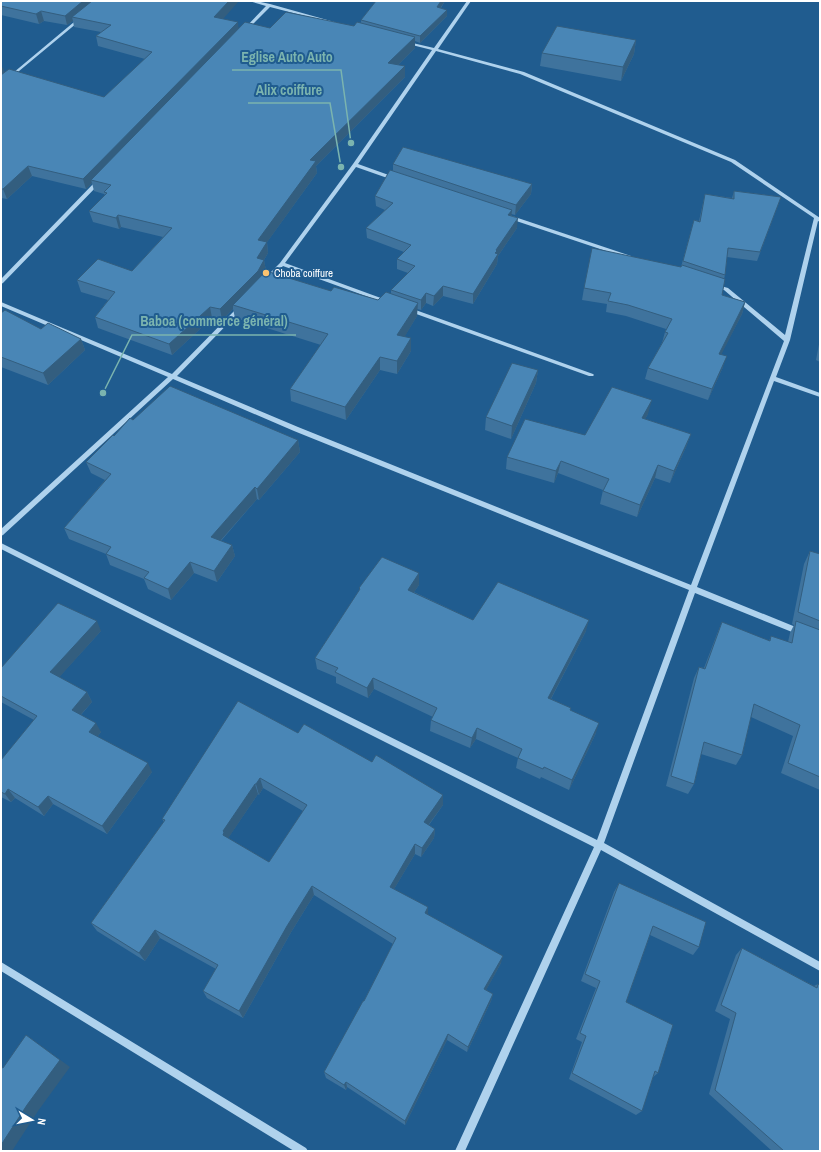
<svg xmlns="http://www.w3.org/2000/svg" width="821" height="1152" viewBox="0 0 821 1152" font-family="'Archivo Narrow',sans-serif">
  <rect width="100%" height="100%" fill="#205c8f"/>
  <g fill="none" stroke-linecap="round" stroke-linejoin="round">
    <path fill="#afd2ed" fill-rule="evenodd" d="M249,1H256L270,4L338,23L336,24L270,7L245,32H243V30L266,6Z
      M467,1H471L438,49L524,72L735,160L820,218V222L818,221L790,340L776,377L820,393V397L774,381L697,587L803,630L804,632L803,634L800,635L797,634L695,593L604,843L820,962V971L601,850L465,1151H455L594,847L1,549V543L597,840L689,590L294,431L173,379L3,535L1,536V529L168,377L1,306V302L172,374L239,306H243V308L177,376L298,427L691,585L784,341L724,290L712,287L711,286L714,284L728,288L785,335L814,218L731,162L520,74L436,51L358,164L397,178V180H393L356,167L285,263L389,301V303H385L283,266L269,280L267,281L264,279L280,263L353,164L432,50L404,43V41L434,48Z
      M80,17L83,18L1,86V83Z
      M98,180L100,181V183L3,283L1,284V279L96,181Z
      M509,215L631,256L632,257L631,258H627L507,218L506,217Z
      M410,308L593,374L594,375L593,376H589L408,311L407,310Z
      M1,962L306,1148L308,1151H294L1,971Z"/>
  </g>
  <path fill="#3f739d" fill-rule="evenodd" d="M1,1L223,19L239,29L270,28L354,26L361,23V20L376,1H445L441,8L447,10V16L420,43L415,41V48L398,65L405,66V77L316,166L317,173L267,242L268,253L264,260L266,271L331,291L378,300L391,294V290L408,273L397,269V259L404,252L367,238L366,228L385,210L376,206L375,196L393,171V164L532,184L531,194L515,215L511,214V216L517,228L498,256L497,264L473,304L443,296L433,306L426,303L421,310L417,309V316L404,337L411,351L397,374L380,370L346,420L291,401L290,389L321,345L235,318L233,309L222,320L212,318L172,355L98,328L95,317L108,300L81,292L77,280L132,271L163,237L121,227L119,229L93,222L89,211L105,195L104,194L94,191L92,183L86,189L32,176L7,199L1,198V67L4,73L104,97L145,59L98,46L96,36L101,32L74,27L73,21L67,25L44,21L39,24L1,15Z
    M636,40L634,54L621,81L540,66L542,53Z
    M734,191L781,197L757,261L727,257L725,275L724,279L722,295L745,302L742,314L721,354L723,367L708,400L645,379L648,368L662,343L665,332L666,329L626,316L606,312L607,304L582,300L584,288L681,267L694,220L699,221L705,194L732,198Z
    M1,313L41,329L81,339L85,350L48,385L1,367Z
    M820,339V362L816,360Z
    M538,370L536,383L511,439L485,430L486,417Z
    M648,414L645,419L691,434L686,447L670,483L655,478L637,517L600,504L603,490L558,473L554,483L506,469L507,457L585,435Z
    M133,420L298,440L300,452L259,500L257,499L221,541L232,545L235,556L217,582L194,573L171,600L148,589L144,579L110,565L106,554L69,539L64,528L105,480L91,473L86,462L114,436Z
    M810,551L820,554V790L781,773L793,736L751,717L742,755L736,765L701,754L694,784L688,794L666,786L694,678L699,667L704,668L717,634L722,622L769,641L771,636L788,642L790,633L794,625L792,624L804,564Z
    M419,573V585L414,592L473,620L586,631L551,699L571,708V710L596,733L569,790L541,777L540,779L516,768L518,758L476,739L470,748L430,731L431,720L433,717L374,689L368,698L336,683V677L317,669L315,658L359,591V588Z
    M101,631L59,677L87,692L92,702L81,715L101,732L97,737L152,772L107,834L53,804L44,816L15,798L11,802L1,797V760L34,720L1,702V668Z
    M298,733L443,805L429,825L435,829L434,838L421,857L415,854L394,889L428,915L501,963L486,990L493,994L491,1001L467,1052L447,1040L405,1125L347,1087L346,1090L326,1078L324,1072L364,1001L393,944L314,895L290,934L243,1018L207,998L203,991L216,969L160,938L145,961L97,931L91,923L164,822L162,819ZM263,788L303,811L269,862L228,838L258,794L259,795Z
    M619,883L699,947L693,955L650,935L626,1002L658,1073L652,1078L642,1111L636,1115L569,1079L582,1042L576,1039L596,988L581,981L614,892Z
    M742,948L814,986L818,984L820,1151H772L709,1094L730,1019L715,1011L736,955Z"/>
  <path fill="#335e7f" d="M83,1H97L72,17L73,21L67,25L65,16Z
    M229,1H239L216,27L214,17Z
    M441,1H445L437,13V7Z
    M447,10V16L420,43V36Z
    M41,11L44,21L39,24L36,14Z
    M238,22L239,32L91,180L92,183L86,189L83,179Z
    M415,37V48L389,74L388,63Z
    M636,40L634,54L621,81L623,67Z
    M405,66V77L316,166L317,173L260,252L258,240L310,160Z
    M3,67L6,77L1,81V69Z
    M28,166L32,176L7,199L3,189Z
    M532,184L531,194L515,215L516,205Z
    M512,210L511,220L508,215Z
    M118,215L121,227L119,229L116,218Z
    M518,218L517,228L498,256L497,264L473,304V294L496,250Z
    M267,242L268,253L264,260L266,271L259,282L233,305V309L222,320L220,309L257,258Z
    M443,286V296L433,306L434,296Z
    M426,293V303L421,310V300Z
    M745,302L742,314L716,365L719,354Z
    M418,303L417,316L398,348L397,335Z
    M210,307L212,318L172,355L169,344Z
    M411,338V351L397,374V361Z
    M81,339L85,350L48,385L43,373Z
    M727,356L723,367L708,400L712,389Z
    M380,357V370L346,420L345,407Z
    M538,370L536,383L511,439L512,426Z
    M652,400L648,414L639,431L642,418Z
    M691,434L686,447L670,483L674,471Z
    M298,440L300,452L259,500L257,489Z
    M561,461L558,473L554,483L556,471Z
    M658,465L655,478L637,517L640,505Z
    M255,487L257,499L214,548L211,537Z
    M232,545L235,556L217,582L214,571Z
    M190,562L194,573L171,600L168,589Z
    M419,573V585L408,601V590Z
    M589,620L586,631L546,708L548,698Z
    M97,621L101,631L55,682L50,672Z
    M373,678L374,689L368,698L367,688Z
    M87,692L92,702L77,719L72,710Z
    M96,723L101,732L94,741L89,732Z
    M599,723L596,733L569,790L572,780Z
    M477,728L476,739L470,748L472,738Z
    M148,763L152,772L107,834L102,826Z
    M260,778L263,788L259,795L256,784Z
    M255,784L258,794L227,840L223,835V831Z
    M8,789L15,798L11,802L5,794Z
    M443,795V805L424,831V822Z
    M48,796L53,804L44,816L38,807Z
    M435,829L434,838L421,857L422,848Z
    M415,844V854L390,896V887Z
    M312,886L314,895L290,934L243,1018L239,1011L287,926Z
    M428,907V915L425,913Z
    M155,930L160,938L145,961L139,953Z
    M503,956L501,963L483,996L484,989Z
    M493,994L491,1001L467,1052L468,1047Z
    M448,1034L447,1040L405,1125V1121Z
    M26,1035L70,1067L38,1111L12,1151H1V1145Z
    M346,1082L347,1087L346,1090L344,1085Z"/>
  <path fill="#4986b6" stroke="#335e7f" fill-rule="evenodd" d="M1,1H83L65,16L41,11L36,14L1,6Z
    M92,1H229L214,17L238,22L83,179L28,166L3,189H1V75L9,69L104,97L152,52L96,36L111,25L72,17Z
    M376,1H441L437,7L447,10L420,36L361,20Z
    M286,12L354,26L357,22L415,37L388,63L405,66L310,160L316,161L258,240L267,242L257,258L264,260L258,271L220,309L210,307L169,344L95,317L115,292L77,280L98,259L132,271L172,228L118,215L116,218L89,211L107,193L104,192L111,185L91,180L245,22L270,28Z
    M557,26L636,40L623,67L542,53Z
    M403,147L532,184L516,205L393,164Z
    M390,170L512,210L508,215L518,218L496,250L497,251L495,253L498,254L473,294L443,286L434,296L426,293L421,300L391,290L415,266L397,259L411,245L366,228L393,203L375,196Z
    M734,191L781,197L760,252L728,248L725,275L683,261L694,220L700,222L705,194L734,199Z
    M592,248L681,267L682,265L725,279L722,295L745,302L719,354L727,356L712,389L648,368L668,333L665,332L672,319L628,305L608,301L611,293L584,288Z
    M266,271L331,291L334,287L378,300L386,292L418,303L397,335L411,338L397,361L380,357L345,407L290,389L328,334L233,305Z
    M5,310L41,329L48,323L81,339L43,373L1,357V313Z
    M512,363L538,370L512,426L486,417Z
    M170,386L298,440L257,489L255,487L211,537L232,545L214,571L190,562L168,589L144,578L149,572L106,554L111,547L64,528L111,474L86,462L113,435L114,436L130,418L133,420Z
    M612,387L652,400L642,418L691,434L674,471L658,465L640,505L603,491L609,479L561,461L556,471L507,457L525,419L585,435Z
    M810,551L820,554V621L798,612Z
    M382,557L419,573L408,590L473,620L498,582L589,620L548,698L571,708L570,710L599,723L572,780L544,767L543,769L518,758L522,749L477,728L472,738L431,720L437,708L373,678L367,688L335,672L338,668L315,658L360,589L359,588Z
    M58,603L97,621L50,672L87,692L72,710L96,723L89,732L148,763L102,826L48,796L38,807L8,789L5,794L1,792V760L37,716L1,696V668Z
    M796,621L820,630V777L788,763L800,725L754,704L742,755L704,742L694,784L671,776L699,667L705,669L722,622L770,641L771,636L792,643Z
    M238,701L298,733L304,724L372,762L376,755L443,795L424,822L435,829L422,848L415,844L390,887L428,907L425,913L503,956L484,989L493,994L468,1047L448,1034L405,1121L346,1082L344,1085L324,1072L363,1001H364L396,938L312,886L287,926L239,1011L203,991L218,965L155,930L139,953L91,923L165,820L162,819ZM260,778L307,805L269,862L223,835L224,832L223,831L255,784H256Z
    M619,883L706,922L699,947L653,926L626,1002L673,1025L658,1073L655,1071L642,1111L572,1073L586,1036L580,1033L600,981L585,974Z
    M742,948L817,988L818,984L820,985V1151H784L715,1090L736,1013L721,1005Z
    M26,1035L60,1060L27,1105L1,1145V1067L3,1068Z"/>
  <circle fill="#fac370" stroke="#205c8f" stroke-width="1.5" cx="266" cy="273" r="4"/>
  <g text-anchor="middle" stroke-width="4" stroke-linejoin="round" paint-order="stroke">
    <g font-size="11" fill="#fff" stroke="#205c8f" text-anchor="start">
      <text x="274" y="277">Choba coiffure</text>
    </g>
  </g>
  <path fill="none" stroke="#7bb4af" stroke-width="1.5" d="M351 143L341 70H232M341 167L330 103H248M103 393L132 335H296"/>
  <g fill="#7bb4af" stroke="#205c8f" stroke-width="1.5">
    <circle cx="351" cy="143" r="4"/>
    <circle cx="341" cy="167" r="4"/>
    <circle cx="103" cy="393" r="4"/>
  </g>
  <g font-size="14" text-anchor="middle" font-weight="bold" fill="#7bb4af" stroke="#205c8f" stroke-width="4" stroke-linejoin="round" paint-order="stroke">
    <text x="287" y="62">Eglise Auto Auto</text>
    <text x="289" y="95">Alix coiffure</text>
    <text x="214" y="326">Baboa (commerce général)</text>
  </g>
  <rect width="821" height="1152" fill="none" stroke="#ffffff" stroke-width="4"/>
  <g transform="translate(32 1120) rotate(100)" stroke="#205c8f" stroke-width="3" paint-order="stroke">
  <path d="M0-3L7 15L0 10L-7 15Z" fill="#ffffff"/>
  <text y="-6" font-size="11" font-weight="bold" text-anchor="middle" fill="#ffffff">N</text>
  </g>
</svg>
